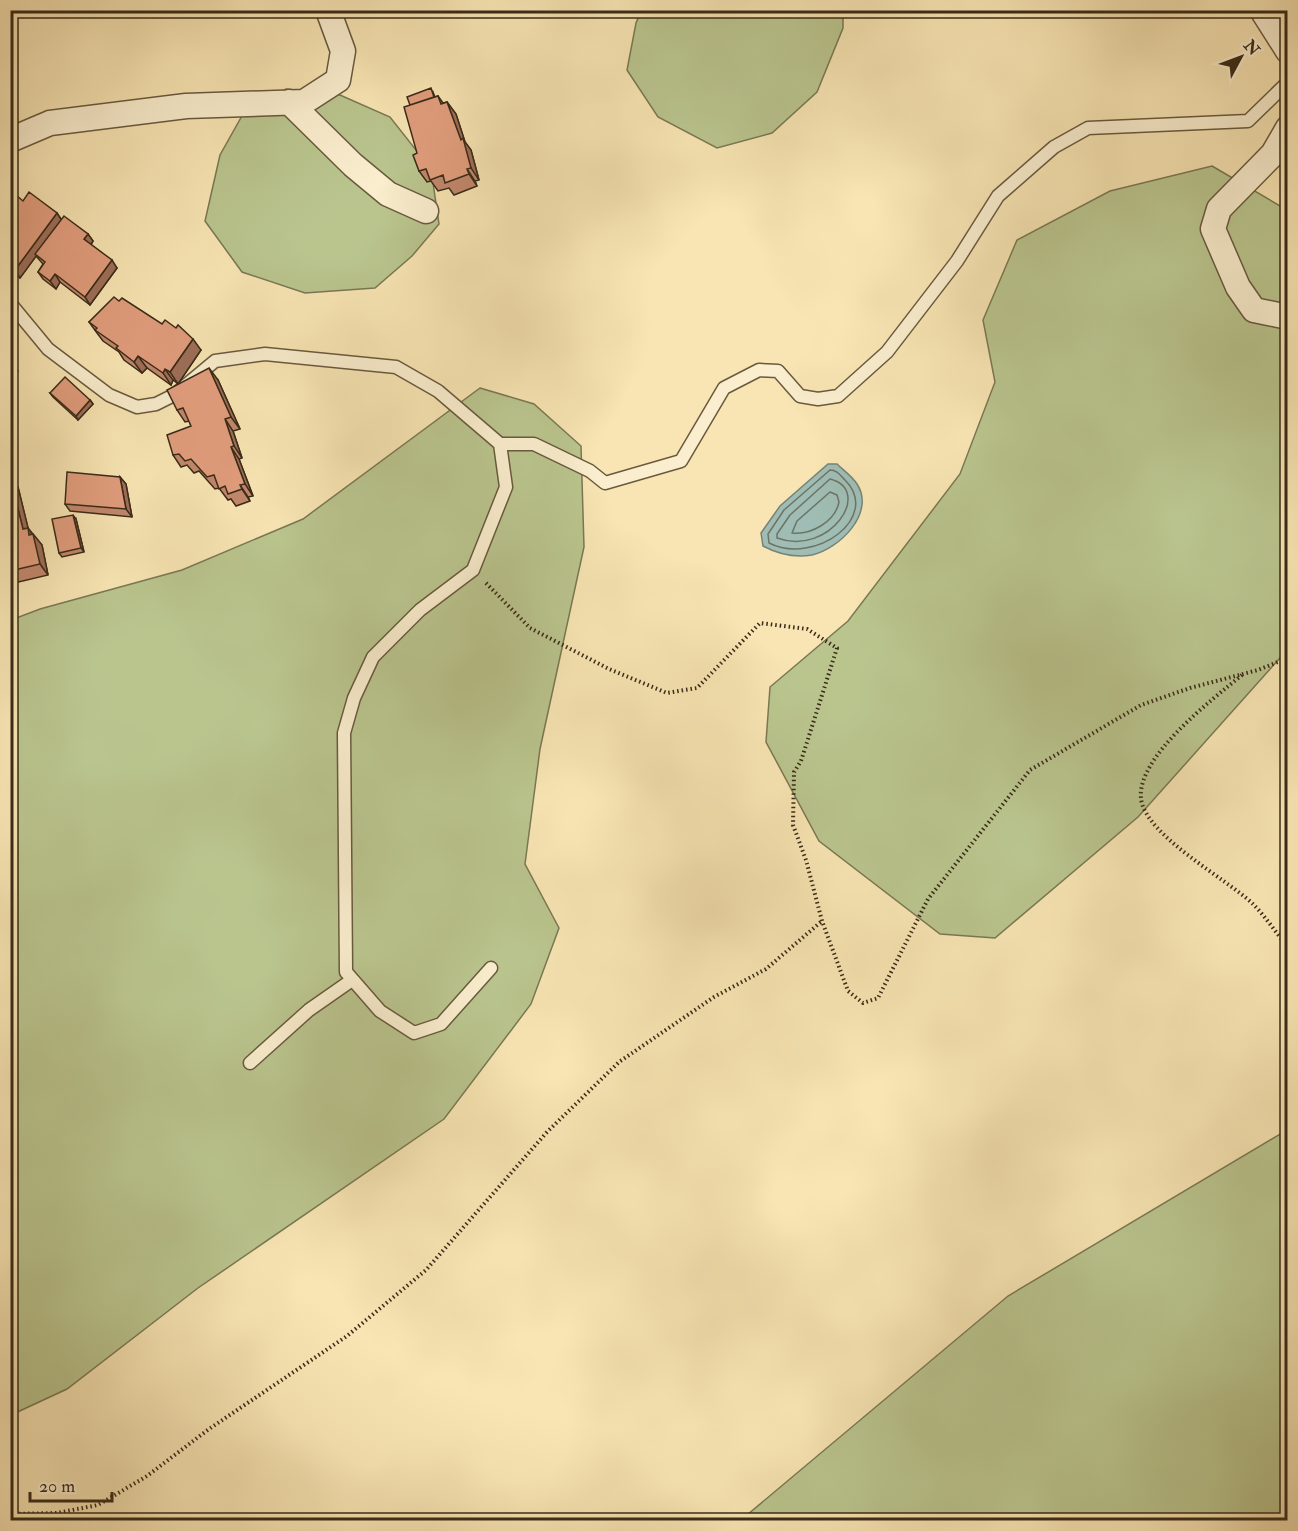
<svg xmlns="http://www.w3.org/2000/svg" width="1298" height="1531" viewBox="0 0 1298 1531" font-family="'IM FELL Double Pica',serif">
  <rect width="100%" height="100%" fill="#f8e5b3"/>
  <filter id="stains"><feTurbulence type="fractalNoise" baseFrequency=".00333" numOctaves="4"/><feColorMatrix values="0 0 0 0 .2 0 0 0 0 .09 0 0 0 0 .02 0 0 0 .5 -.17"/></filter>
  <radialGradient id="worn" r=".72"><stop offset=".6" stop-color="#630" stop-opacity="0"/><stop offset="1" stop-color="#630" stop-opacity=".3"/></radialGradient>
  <path fill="#bac58e" stroke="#7a7853" stroke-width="1.5" d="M641,11H843V28L817,92L772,133L717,148L658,117L627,70L636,23Z
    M286,89L340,95L390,117L431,169L439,224L412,256L375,288L305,293L242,272L205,221L220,155L243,114Z
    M1212,166L1287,210V650L1138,817L995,938L940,934L819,841L766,742L770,687L848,621L960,474L995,382L983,320L1017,240L1110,191Z
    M480,388L534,404L581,446L584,547L540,749L525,864L559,928L531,1004L444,1119L198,1288L67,1389L11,1415V620L40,609L182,570L303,519Z
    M1287,1130V1520H741L1008,1296Z"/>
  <path fill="#9fbdb4" stroke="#768376" stroke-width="1.5" d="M828,464H837C843,470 852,476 857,484C876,513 839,549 812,555C794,558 778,554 763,546L761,533L780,506Z"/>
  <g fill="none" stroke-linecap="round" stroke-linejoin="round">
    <path stroke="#6c7466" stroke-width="1.5" d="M830,470C837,470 840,475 845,480C882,517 815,566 769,543L768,534L784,510Z
      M830,479C874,490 830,557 777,538V534L790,515Z
      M830,492L837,495L839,502C835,522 811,535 792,533L797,521Z"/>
    <defs>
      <path id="service" d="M10,303L48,349L109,395L137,407L156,404L174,395L215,361L265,354L396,367L438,391L500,444H534L590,471L605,483L681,461L724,388L759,370L778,371L800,396L818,399L838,396L887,352L957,261L998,196L1054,147L1088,128L1248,121L1288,82
        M491,968L441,1024L414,1033L380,1011L346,972L344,733L354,698L373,657L420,610L473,570L506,487L500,444
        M250,1063L309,1010L352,980"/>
      <path id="minor" d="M1262,10L1288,51
        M289,102L353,165L388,194L426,211
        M1288,128L1273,154L1219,209L1213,229L1238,287L1254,310L1288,317
        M10,140L50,123L186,106L304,102L338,80L343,51L328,10"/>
    </defs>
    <use href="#service" stroke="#695a3f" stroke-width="15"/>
    <use href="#minor" stroke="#695a3f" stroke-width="27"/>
    <path stroke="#392b18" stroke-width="4" stroke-dasharray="1.5 3" stroke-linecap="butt" d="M486,583L530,628L609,669L667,693L697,688L760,623L807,629L837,648L801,761L794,772L793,825L806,860L822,921L848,991L863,1003L878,998L928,899L1030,770L1141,705L1190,688L1258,670L1288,658
      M1242,675C1213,699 1136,757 1141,799C1146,836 1227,879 1253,904C1266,917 1276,933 1288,947
      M10,1514L57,1513L98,1505L147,1476L209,1429L347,1336L426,1270L547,1132L619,1062L714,997L766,969L822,921"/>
    <use href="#service" stroke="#faeece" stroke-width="12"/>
    <use href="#minor" stroke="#faeece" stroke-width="24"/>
  </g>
  <path fill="#c2876c" stroke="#392b18" stroke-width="1.5" d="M433,92L435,97L438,96L443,103L447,102L456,114L465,142L471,150L479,180L475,181L477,186L454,195L449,188L438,191L431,181L427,182L419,171L417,153Z
    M23,201L57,213L61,219L88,234L93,241L91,245L117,268L90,305L60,282L56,289L43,279L38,272L43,264L36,256L20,278L10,270V203Z
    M119,301L201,350L178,384L173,380L171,385L147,368L142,373L124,360L119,352L103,341L97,333L89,322Z
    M218,380L240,429L233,431L242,458L239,459L253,496L248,497L250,501L236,506L231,499L228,500L219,488L215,489L199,471L194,473L187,465L181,467L173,455L191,426L189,421L185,422L177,410Z
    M50,393L90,400L93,404L78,420L53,397Z
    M10,476L18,487L28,528L42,545L48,575L10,584Z
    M120,477L126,484L132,517L70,511L65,504Z
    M76,519L84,552L62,557L59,553Z"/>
  <path fill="#9e6e58" stroke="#392b18" stroke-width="1.5" d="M447,102L456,114L465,142L471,150L479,180L471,168Z
    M467,169L475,181L477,186L469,174Z
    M57,213L62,221L20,278L15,270Z
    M88,234L93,241L89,247L84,239Z
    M112,260L117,268L90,305L85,297Z
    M55,274L60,282L56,289L50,281Z
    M193,339L201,350L178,384L170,372Z
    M138,356L147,368L142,373L134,362Z
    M10,360L18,371L14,378L10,374Z
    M209,368L218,380L240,429L231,417Z
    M165,369L173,380L171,385L163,373Z
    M90,400L93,404L78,420L76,416Z
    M225,419L233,431L242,458L234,446Z
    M231,447L239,459L253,496L245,484Z
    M10,476L18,487L28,528L34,537L33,534L42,545L48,575L40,564L23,529Z
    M120,477L126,484L132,517L126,509Z
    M240,485L248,497L250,501L242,489Z
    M73,515L76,519L84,552L81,548Z"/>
  <path fill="#e19d7d" stroke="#392b18" stroke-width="1.5" d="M431,88L434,97L410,105L407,97Z
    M438,96L441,104L447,102L461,140L463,138L471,168L467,169L469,174L445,183L443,175L430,180L426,169L419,171L413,155L417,153L404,107Z
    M29,192L57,213L15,270L10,267V203L16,195L23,201Z
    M64,216L88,234L84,239L112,260L85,297L55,274L50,281L38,272L45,262L35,254Z
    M114,297L119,301L122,298L162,324L165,320L176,328L178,325L193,339L170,372L165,369L163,373L138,356L134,362L116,348L118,346L95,330L97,328L89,322Z
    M209,368L231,417L225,419L234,446L231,447L245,484L240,485L242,489L228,494L225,486L219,489L214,475L207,477L191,459L185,461L179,454L173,455L167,435L191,426L183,408L177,410L167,390Z
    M65,377L90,400L76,416L50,393Z
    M67,472L120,477L126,509L65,504Z
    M10,477L23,529L28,528L29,535L33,534L40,564L10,571Z
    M73,515L81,548L59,553L52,519Z"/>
  <rect width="1298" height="1531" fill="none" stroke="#f8e5b3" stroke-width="36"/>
  <rect x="12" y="12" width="1274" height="1507" fill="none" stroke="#392b18" stroke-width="3"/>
  <rect x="18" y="18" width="1262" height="1495" fill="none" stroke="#392b18" stroke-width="1.5"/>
  <g transform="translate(1241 57) rotate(49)" stroke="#faeece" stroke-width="4.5" paint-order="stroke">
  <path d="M0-4.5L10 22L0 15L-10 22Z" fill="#392b18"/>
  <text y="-9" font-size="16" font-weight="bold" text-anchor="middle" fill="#392b18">N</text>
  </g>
  <path d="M30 1492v9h82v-9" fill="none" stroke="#392b18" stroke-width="3"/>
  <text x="39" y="1492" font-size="18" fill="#392b18" stroke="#faeece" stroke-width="4.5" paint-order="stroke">20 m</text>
  <rect width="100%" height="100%" filter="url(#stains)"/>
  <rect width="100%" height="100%" fill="url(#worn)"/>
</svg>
